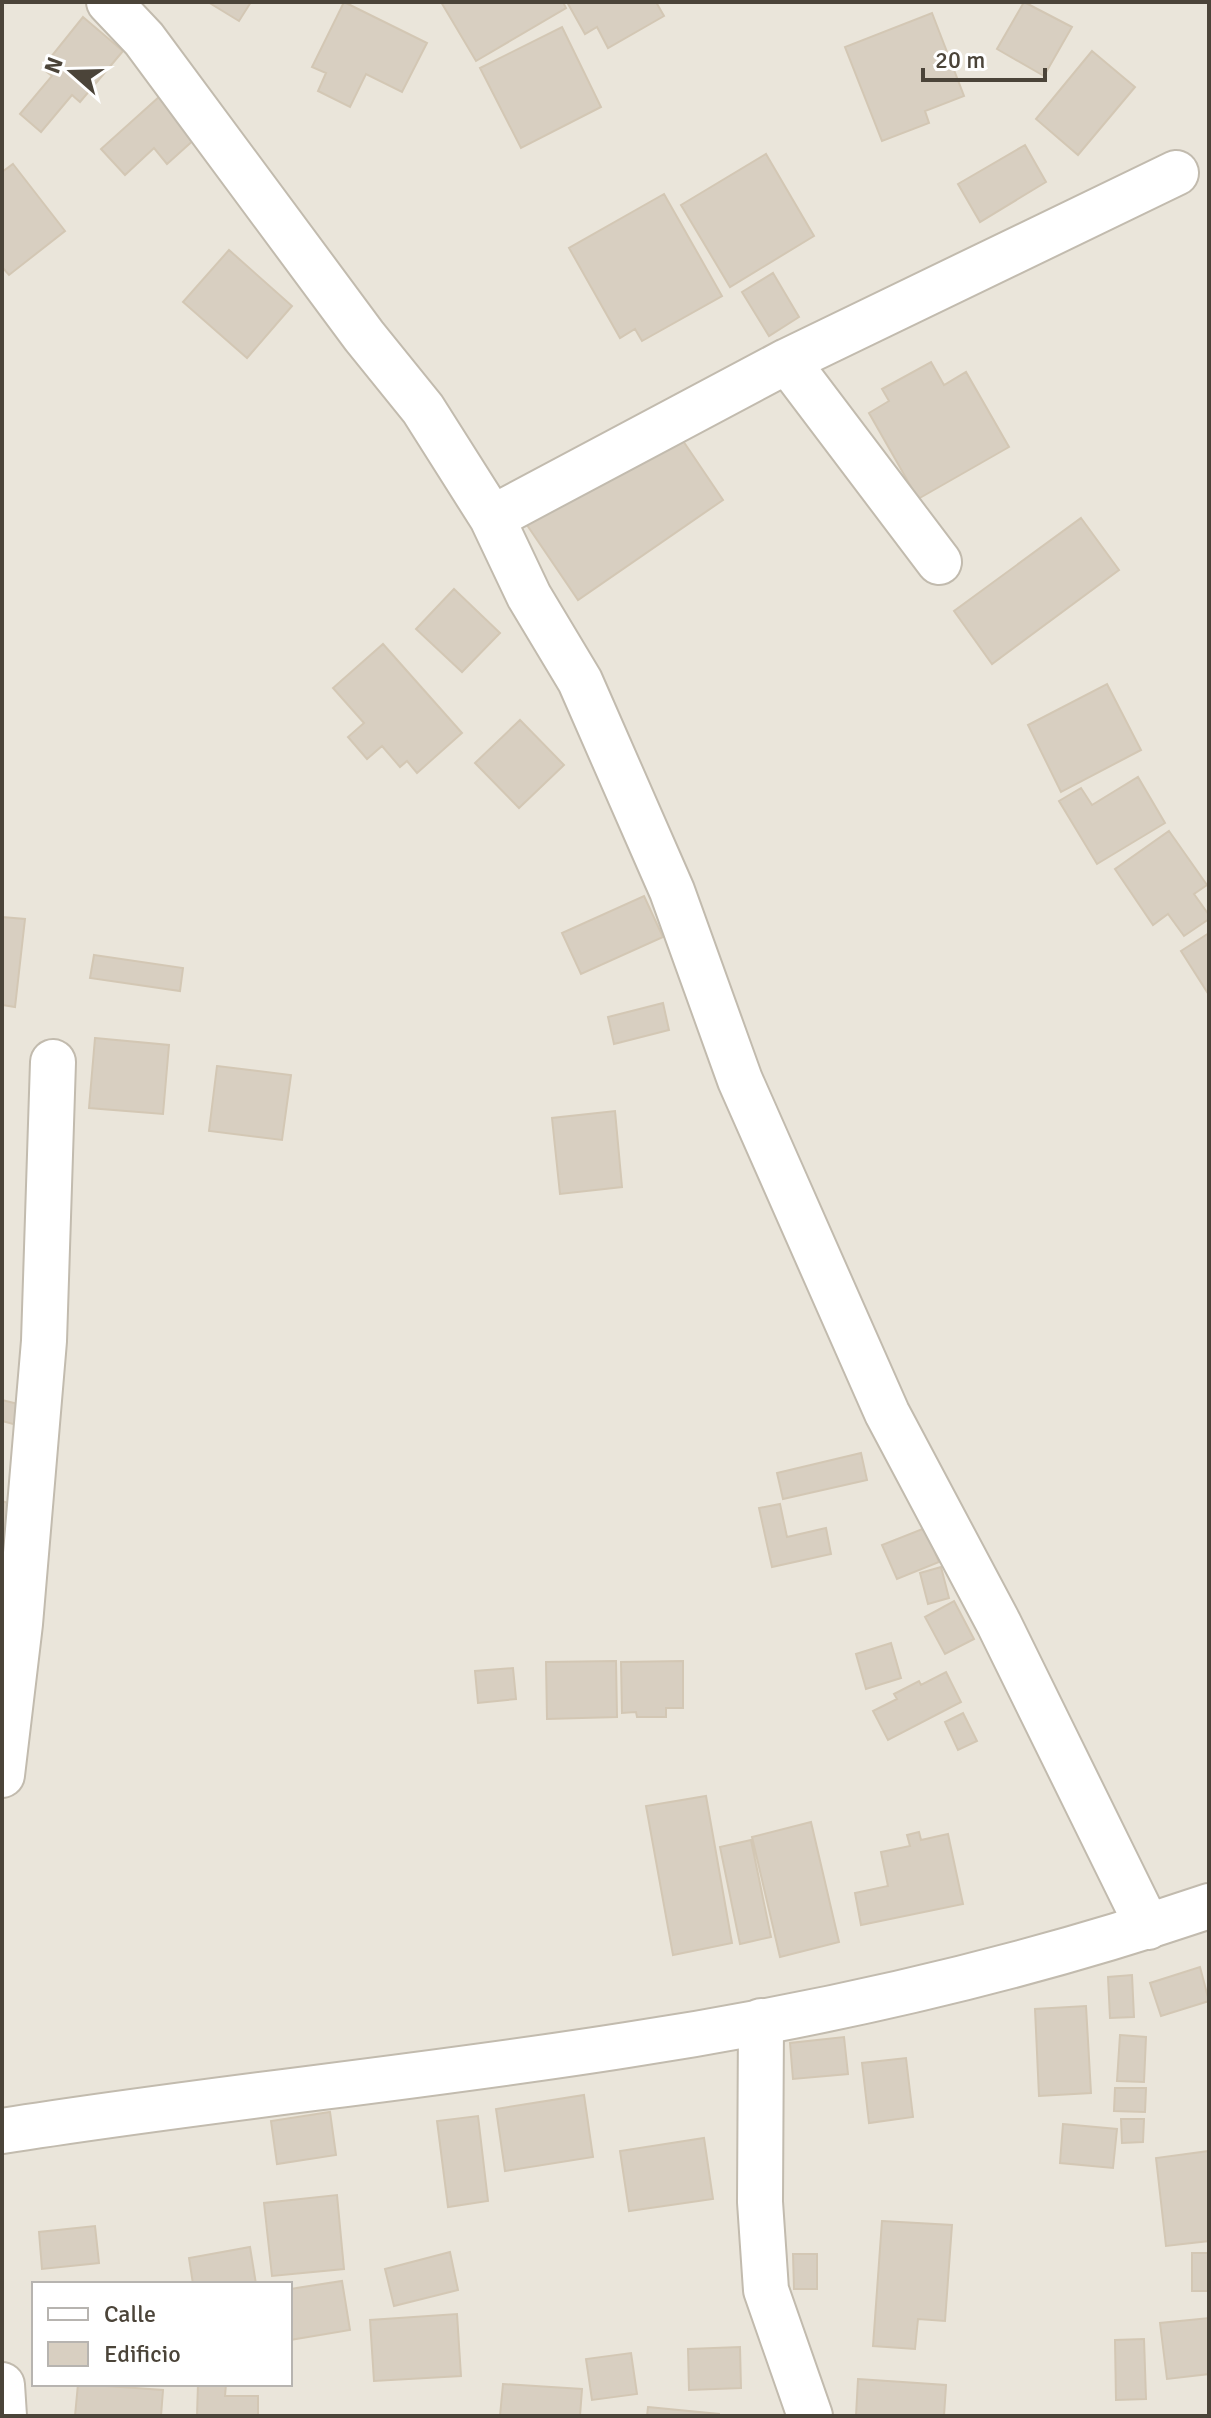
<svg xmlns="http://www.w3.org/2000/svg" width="1211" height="2418" viewBox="0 0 1211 2418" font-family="Signika,sans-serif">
  <rect width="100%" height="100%" fill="#f6f3ec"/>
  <path fill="#eae5da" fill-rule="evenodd" d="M2,2H1209V2416H2ZM34,2284H290V2384H34Z"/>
  <path fill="#d8cfc1" stroke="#d3c7b4" stroke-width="2" d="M208,2H251L239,21Z
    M344,2L427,43L402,92L366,74L350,107L318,91L326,73L312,67Z
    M441,2H563L566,8L476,61Z
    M567,2H656L664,16L608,48L597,27L585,34Z
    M1024,2L1072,27L1044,76L997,49Z
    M932,13L964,96L925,111L929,123L882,141L845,47Z
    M83,17L123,51L80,102L72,95L41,132L20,114L52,76L42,68Z
    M562,27L601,107L521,148L480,68Z
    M1092,51L1135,87L1078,155L1036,119Z
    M159,97L196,138L167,164L154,148L125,175L101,149Z
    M1025,145L1046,182L980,222L958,184Z
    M766,154L814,236L730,287L681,205Z
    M13,164L65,231L9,275L2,267V172Z
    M664,194L722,296L642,341L635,329L620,338L569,248Z
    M229,250L292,306L247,358L183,302Z
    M773,273L799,317L769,336L742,292Z
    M931,362L944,385L966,372L1009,447L918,499L869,413L889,401L882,389Z
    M677,432L723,500L578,600L527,525L633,452Z
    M1081,518L1119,570L992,664L954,611Z
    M454,589L500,633L462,672L416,629Z
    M383,644L462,733L417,773L407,761L400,767L382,746L367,759L348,737L364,723L333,688Z
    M1107,684L1141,750L1061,792L1028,725Z
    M520,720L564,765L519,808L475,763Z
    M1138,777L1165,823L1097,864L1059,801L1081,788L1092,805Z
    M1169,831L1207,885L1194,894L1209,915V919L1184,936L1168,914L1153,925L1115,869Z
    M644,896L663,937L581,974L562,933Z
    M2,917L25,919L15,1007L2,1005Z
    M1209,933V995L1181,951Z
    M94,955L183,968L180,991L90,978Z
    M663,1003L669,1030L614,1044L608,1017Z
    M95,1038L169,1045L163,1114L89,1108Z
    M217,1066L291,1075L282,1140L209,1131Z
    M615,1111L622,1187L560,1194L552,1118Z
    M2,1400L22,1405L17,1425L2,1421Z
    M861,1453L867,1480L783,1499L777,1473Z
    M2,1501L17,1506L2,1550Z
    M780,1504L787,1537L826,1528L831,1554L772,1567L759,1508Z
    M925,1528L939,1562L897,1579L882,1545Z
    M941,1567L949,1598L928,1604L920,1573Z
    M954,1601L974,1639L945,1654L925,1617Z
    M891,1643L901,1678L866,1689L856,1654Z
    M616,1661L617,1717L547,1719L546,1662Z
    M683,1661V1708H666V1717H637L636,1712L622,1713L621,1662Z
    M513,1668L516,1699L478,1703L475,1671Z
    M946,1672L961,1702L888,1740L873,1711L897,1699L894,1694L919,1681L921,1685Z
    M963,1713L977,1741L958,1750L945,1722Z
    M706,1796L732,1943L673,1955L646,1806Z
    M811,1822L839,1942L780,1957L752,1837Z
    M919,1832L921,1840L948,1834L963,1904L861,1925L855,1893L888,1886L881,1852L910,1846L907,1835Z
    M751,1840L771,1937L740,1944L720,1847Z
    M1200,1967L1209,2001L1161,2016L1150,1983Z
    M1132,1975L1134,2017L1110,2018L1108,1977Z
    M1086,2006L1091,2093L1039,2096L1035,2009Z
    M1120,2035L1146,2037L1144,2082L1117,2081Z
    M844,2037L848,2074L793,2079L790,2043Z
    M906,2058L913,2117L869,2123L862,2063Z
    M1115,2088H1146L1145,2112L1114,2111Z
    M584,2095L593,2157L505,2171L496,2109Z
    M330,2112L336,2155L277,2164L271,2121Z
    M478,2116L488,2201L448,2207L437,2121Z
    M1121,2119H1144L1143,2142L1122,2143Z
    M1063,2124L1117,2129L1113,2168L1060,2163Z
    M704,2138L713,2199L629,2211L620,2151Z
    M1209,2151V2241L1166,2246L1156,2158Z
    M337,2195L344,2269L272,2276L264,2203Z
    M882,2221L952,2225L945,2321L918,2319L915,2349L873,2346Z
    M95,2226L99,2263L42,2269L39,2232Z
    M250,2247L256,2284H193L189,2258Z
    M450,2252L458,2290L394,2306L385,2269Z
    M1192,2253H1209V2291H1192Z
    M793,2254H817V2289H794Z
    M342,2281L350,2330L290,2340V2289Z
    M457,2314L461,2376L374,2381L370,2320Z
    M1209,2318V2374L1167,2379L1160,2323Z
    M1144,2339L1146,2399L1116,2400L1115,2340Z
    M740,2347L741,2388L689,2390L688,2349Z
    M631,2353L637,2394L592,2400L586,2359Z
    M858,2379L946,2385L944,2416H856Z
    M78,2384L163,2390L161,2416H75Z
    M198,2384H226L225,2396H258V2416H197Z
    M503,2384L582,2389L580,2416H500Z
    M648,2407L719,2414V2416H647Z"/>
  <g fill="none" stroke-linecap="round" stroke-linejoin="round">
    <defs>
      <path id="minor" d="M109,2L144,39L364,336L423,409L492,518L529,596L580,681L672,891L740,1080L887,1413L999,1624L1148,1927
        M787,361L939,562
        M492,518L787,361L1176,173
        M2,1775L20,1624L44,1341L53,1062
        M761,2021L760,2202L766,2290L810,2416
        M2,2385L4,2416"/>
      <path id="tertiary" d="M2,2131C210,2098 419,2078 627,2045C823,2015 1020,1970 1209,1906"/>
    </defs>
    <use href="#minor" stroke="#c2bbae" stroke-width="48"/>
    <use href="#tertiary" stroke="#c2bbae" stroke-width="48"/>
    <use href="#minor" stroke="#fff" stroke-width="44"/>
    <use href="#tertiary" stroke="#fff" stroke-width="44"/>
  </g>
  <rect width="1211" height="2418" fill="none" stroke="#4b4439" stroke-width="8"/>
  <rect x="32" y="2282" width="260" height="104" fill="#ffffff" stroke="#b7b4b0" stroke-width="2"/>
  <rect x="48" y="2308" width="40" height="12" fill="#ffffff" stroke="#b7b4b0" stroke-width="2"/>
  <text x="104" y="2322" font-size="24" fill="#4b4439">Calle</text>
  <rect x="48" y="2342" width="40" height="24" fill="#d8cfc1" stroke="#b7b4b0" stroke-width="2"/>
  <text x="104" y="2362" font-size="24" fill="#4b4439">Edificio</text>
  <g transform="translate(72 72) rotate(290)" stroke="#ffffff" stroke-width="6" paint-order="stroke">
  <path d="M0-6L14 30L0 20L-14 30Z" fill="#4b4439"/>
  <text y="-12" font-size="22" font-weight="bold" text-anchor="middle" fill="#4b4439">N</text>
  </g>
  <path d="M923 68v12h122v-12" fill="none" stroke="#4b4439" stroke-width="4"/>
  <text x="935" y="68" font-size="24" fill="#4b4439" stroke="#ffffff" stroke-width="6" paint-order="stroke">20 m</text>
</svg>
